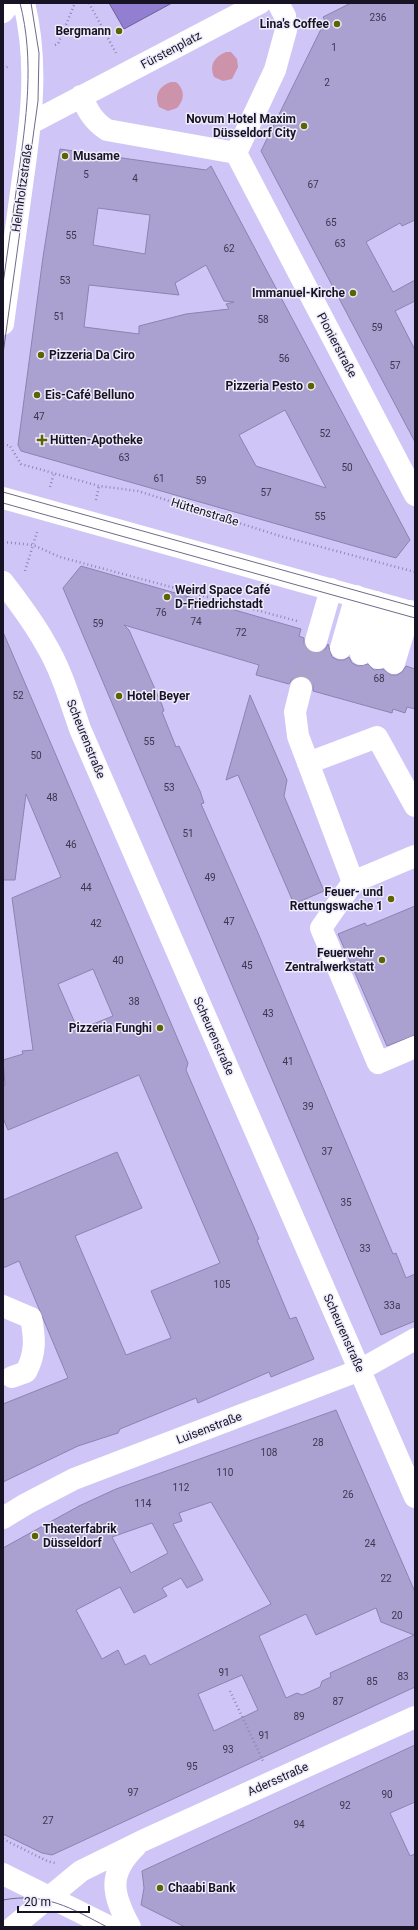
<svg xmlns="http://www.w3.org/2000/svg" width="418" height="1930" viewBox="0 0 418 1930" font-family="Roboto,sans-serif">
  <rect width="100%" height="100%" fill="#cfc6f7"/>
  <path fill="#cc93aa" d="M226,52H231L237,59L238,67L232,79L223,81L214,77C209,65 214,57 226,52Z
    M171,82H176C185,89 185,100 177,108L168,111L159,107C154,95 159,86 171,82Z"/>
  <path fill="#927fd1" stroke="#6d5f9d" d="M109,3H172L124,29Z"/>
  <path fill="#aaa1d1" stroke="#8c83b1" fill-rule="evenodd" d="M351,3H415V220L402,226L400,223L366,242L393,292L415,280V301L395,311L415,350V442L261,151L325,21L323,17Z
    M60,149L206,170L211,166L410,540L396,558L21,451L18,445L43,257ZM98,208L150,215L145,254L93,245ZM206,265L224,301L234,302L226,304L229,309L186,314L139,326V334L84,327L89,285L179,295L175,283ZM285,410L294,427L326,488L256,466L239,435Z
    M81,566L301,629L299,636L304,638V644L307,649L312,653H319L325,650L328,644L332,657L338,660H344L349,657L352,663L358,666L368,664L374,670L383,669L391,675H397L402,672L406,666L415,669V709L407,707L405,713L393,709L392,713L313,691V684L310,679L304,676H297L292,679L289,684L256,675L259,665L124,625L129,630L162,705L164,711L162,712L176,747L179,746L200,791L204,803L201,804L258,933L393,1254L396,1253L406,1278L415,1274V1321L381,1335L63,588Z
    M3,632L188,1063L186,1070L259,1239L257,1240L290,1319L296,1317L314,1359L271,1377L269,1372L198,1403L196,1398L120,1429L118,1433L78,1446L3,1482V1404L68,1378L19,1261L3,1268V1200L117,1152L142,1208L75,1236L126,1355L171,1338L151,1291L220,1263L139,1075L8,1130L3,1118V1086L5,1085L3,1060L23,1054L22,1051L33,1050L12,898L61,877L26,794L15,880H3ZM93,969L113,1016L78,1030L58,984Z
    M250,695L287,780L284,796L324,891L294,904L238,775L226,780Z
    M415,906V1035L387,1046L338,934L365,923L367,926Z
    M336,1410L415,1592V1687L52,1855L42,1853L3,1834V1548L79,1506L116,1489ZM211,1502L271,1604L150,1665L145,1655L125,1665L118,1650L102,1659L76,1610L120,1587L134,1613L167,1596L162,1588L181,1578L187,1588L203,1580L173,1524L182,1521L179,1513ZM152,1523L168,1553L131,1573L112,1537ZM376,1608L381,1622L414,1635L330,1673L331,1677L322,1681L320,1687L302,1695L297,1693L286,1698L259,1636L306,1614L316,1635ZM242,1675L258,1710L214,1731L198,1694Z
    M415,1745V1802L390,1813L410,1856L415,1854V1927H185L141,1905L144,1888L142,1871Z"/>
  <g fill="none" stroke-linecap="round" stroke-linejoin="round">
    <path stroke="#aaa2cd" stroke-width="22" stroke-dasharray="22 11" stroke-linecap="butt" d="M301,688L316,641"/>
    <path stroke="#8f88ae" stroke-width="2.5" stroke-dasharray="1 3" stroke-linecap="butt" d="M89,3L116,53
      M55,45L58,44L75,3
      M3,69L9,66
      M3,444L10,446L21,464L99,486L138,491L280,536L415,572
      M50,487L54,473
      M96,500L99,486
      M3,542L33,545L60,557L297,621
      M25,571L37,532
      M230,1691L263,1761
      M3,1839L47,1861L55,1863"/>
    <path stroke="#fff" stroke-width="22" d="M3,12L10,3
      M81,96C88,111 93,121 107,130L236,153
      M31,123L260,3
      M236,153L415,495
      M236,153L275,70L286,30L285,16L278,3
      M3,324C9,277 16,231 22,185C31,123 39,64 24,3
      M3,582C18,602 33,621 45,643C61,669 70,700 80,729L415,1497
      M316,641L331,589
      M341,648L356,596
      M361,654L376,602
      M378,658L393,607
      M394,663L410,611
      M301,688L295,712L298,736L353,882L321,928L378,1063L415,1047
      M308,763L377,737L415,806
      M353,882L415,856
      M3,1306L31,1318C35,1338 36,1353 26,1372L12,1377
      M3,1518L26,1504L74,1479L360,1370L415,1339
      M3,1874L110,1927
      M13,1927L81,1871L142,1841L415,1717
      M130,1927C112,1894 107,1874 136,1846"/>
    <path stroke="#fff" stroke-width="22" d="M3,498L415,613"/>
    <path stroke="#706a8a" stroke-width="1" d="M3,284C8,249 13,213 18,178C26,120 35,61 20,3
      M3,354L38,101L39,53L31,3
      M3,492L415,607
      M3,503L415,618
      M3,1900C45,1892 71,1908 107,1927"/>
  </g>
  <g fill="#5d6300" stroke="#eeecfb" stroke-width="1.5">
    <circle cx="337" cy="24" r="4"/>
    <circle cx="119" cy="31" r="4"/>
    <circle cx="304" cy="126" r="4"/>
    <circle cx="65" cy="156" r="4"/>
    <circle cx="353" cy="293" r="4"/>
    <circle cx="41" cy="355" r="4"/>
    <circle cx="311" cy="386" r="4"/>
    <circle cx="37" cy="395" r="4"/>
    <path d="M40 434h4v4h4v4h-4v4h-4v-4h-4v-4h4z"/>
    <circle cx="167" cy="597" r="4"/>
    <circle cx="119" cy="696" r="4"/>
    <circle cx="391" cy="899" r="4"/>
    <circle cx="382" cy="960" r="4"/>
    <circle cx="160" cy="1028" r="4"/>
    <circle cx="35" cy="1536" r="4"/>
    <circle cx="160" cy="1888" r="4"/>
  </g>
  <g text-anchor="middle" stroke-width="3" stroke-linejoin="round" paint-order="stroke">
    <g font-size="10" fill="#3c364f">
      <text x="378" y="21">236</text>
      <text x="334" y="51">1</text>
      <text x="327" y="86">2</text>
      <text x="86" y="178">5</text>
      <text x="135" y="182">4</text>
      <text x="313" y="188">67</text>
      <text x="331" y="226">65</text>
      <text x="71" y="239">55</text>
      <text x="340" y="247">63</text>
      <text x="229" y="252">62</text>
      <text x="65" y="284">53</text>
      <text x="59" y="320">51</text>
      <text x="263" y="323">58</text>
      <text x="377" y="331">59</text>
      <text x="284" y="362">56</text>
      <text x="395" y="369">57</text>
      <text x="39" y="420">47</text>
      <text x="325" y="437">52</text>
      <text x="124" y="461">63</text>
      <text x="347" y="471">50</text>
      <text x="159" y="482">61</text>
      <text x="201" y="484">59</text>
      <text x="266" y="496">57</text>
      <text x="320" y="520">55</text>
      <text x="161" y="616">76</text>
      <text x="196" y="625">74</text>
      <text x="98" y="627">59</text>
      <text x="241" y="636">72</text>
      <text x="379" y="682">68</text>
      <text x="18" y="699">52</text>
      <text x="149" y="745">55</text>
      <text x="36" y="759">50</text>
      <text x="169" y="791">53</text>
      <text x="52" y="801">48</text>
      <text x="188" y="837">51</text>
      <text x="71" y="848">46</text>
      <text x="210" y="881">49</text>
      <text x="86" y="891">44</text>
      <text x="229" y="925">47</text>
      <text x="96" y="927">42</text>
      <text x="118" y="964">40</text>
      <text x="247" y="969">45</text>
      <text x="134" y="1005">38</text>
      <text x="268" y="1017">43</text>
      <text x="288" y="1065">41</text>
      <text x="308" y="1110">39</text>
      <text x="327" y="1155">37</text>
      <text x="346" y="1206">35</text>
      <text x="365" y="1252">33</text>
      <text x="222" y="1288">105</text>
      <text x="392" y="1309">33a</text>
      <text x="318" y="1446">28</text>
      <text x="269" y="1456">108</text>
      <text x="225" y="1476">110</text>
      <text x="181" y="1491">112</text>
      <text x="348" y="1498">26</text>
      <text x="143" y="1507">114</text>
      <text x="370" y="1547">24</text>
      <text x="386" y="1582">22</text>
      <text x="397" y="1619">20</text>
      <text x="224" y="1676">91</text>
      <text x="403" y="1680">83</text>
      <text x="372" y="1685">85</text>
      <text x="338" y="1705">87</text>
      <text x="299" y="1720">89</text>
      <text x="264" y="1739">91</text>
      <text x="228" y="1753">93</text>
      <text x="192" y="1770">95</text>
      <text x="133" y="1796">97</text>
      <text x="387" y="1798">90</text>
      <text x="345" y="1809">92</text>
      <text x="48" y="1824">27</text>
      <text x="299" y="1828">94</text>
    </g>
    <g font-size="12" font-weight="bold" fill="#171324" stroke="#eeecfb" text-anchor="end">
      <text x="329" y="28">Lina's Coffee</text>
      <text x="111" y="35">Bergmann</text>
      <text x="296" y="123">Novum Hotel Maxim<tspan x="296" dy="14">Düsseldorf City</tspan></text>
      <text x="73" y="160" text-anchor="start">Musame</text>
      <text x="345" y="297">Immanuel-Kirche</text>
      <text x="49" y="359" text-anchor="start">Pizzeria Da Ciro</text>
      <text x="303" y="390">Pizzeria Pesto</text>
      <text x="45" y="399" text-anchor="start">Eis-Café Belluno</text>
      <text x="50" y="444" text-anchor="start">Hütten-Apotheke</text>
      <text x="175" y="594" text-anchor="start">Weird Space Café<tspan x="175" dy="14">D-Friedrichstadt</tspan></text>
      <text x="127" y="700" text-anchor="start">Hotel Beyer</text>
      <text x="383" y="896">Feuer- und<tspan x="383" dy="14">Rettungswache 1</tspan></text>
      <text x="374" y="957">Feuerwehr<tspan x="374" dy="14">Zentralwerkstatt</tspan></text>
      <text x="152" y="1032">Pizzeria Funghi</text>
      <text x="43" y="1533" text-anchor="start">Theaterfabrik<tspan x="43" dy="14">Düsseldorf</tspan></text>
      <text x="168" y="1892" text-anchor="start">Chaabi Bank</text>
    </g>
    <g font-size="12" fill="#171324" stroke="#eeecfb">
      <text transform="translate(171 50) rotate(-28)" y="4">Fürstenplatz</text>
      <text transform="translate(22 188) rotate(-82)" y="4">Helmholtzstraße</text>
      <text transform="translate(337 345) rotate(62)" y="4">Pionierstraße</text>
      <text transform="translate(205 512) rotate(17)" y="4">Hüttenstraße</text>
      <text transform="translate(86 739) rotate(68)" y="4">Scheurenstraße</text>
      <text transform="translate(214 1036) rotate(66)" y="4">Scheurenstraße</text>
      <text transform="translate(344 1333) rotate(66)" y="4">Scheurenstraße</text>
      <text transform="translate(209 1428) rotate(-21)" y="4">Luisenstraße</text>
      <text transform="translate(278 1779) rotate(-24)" y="4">Adersstraße</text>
    </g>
  </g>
  <rect width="418" height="1930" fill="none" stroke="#171324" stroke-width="8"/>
  <path d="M18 1906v6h71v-6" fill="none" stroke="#171324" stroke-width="2"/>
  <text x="24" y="1906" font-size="12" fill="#171324" stroke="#eeecfb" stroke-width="3" paint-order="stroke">20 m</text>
</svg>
